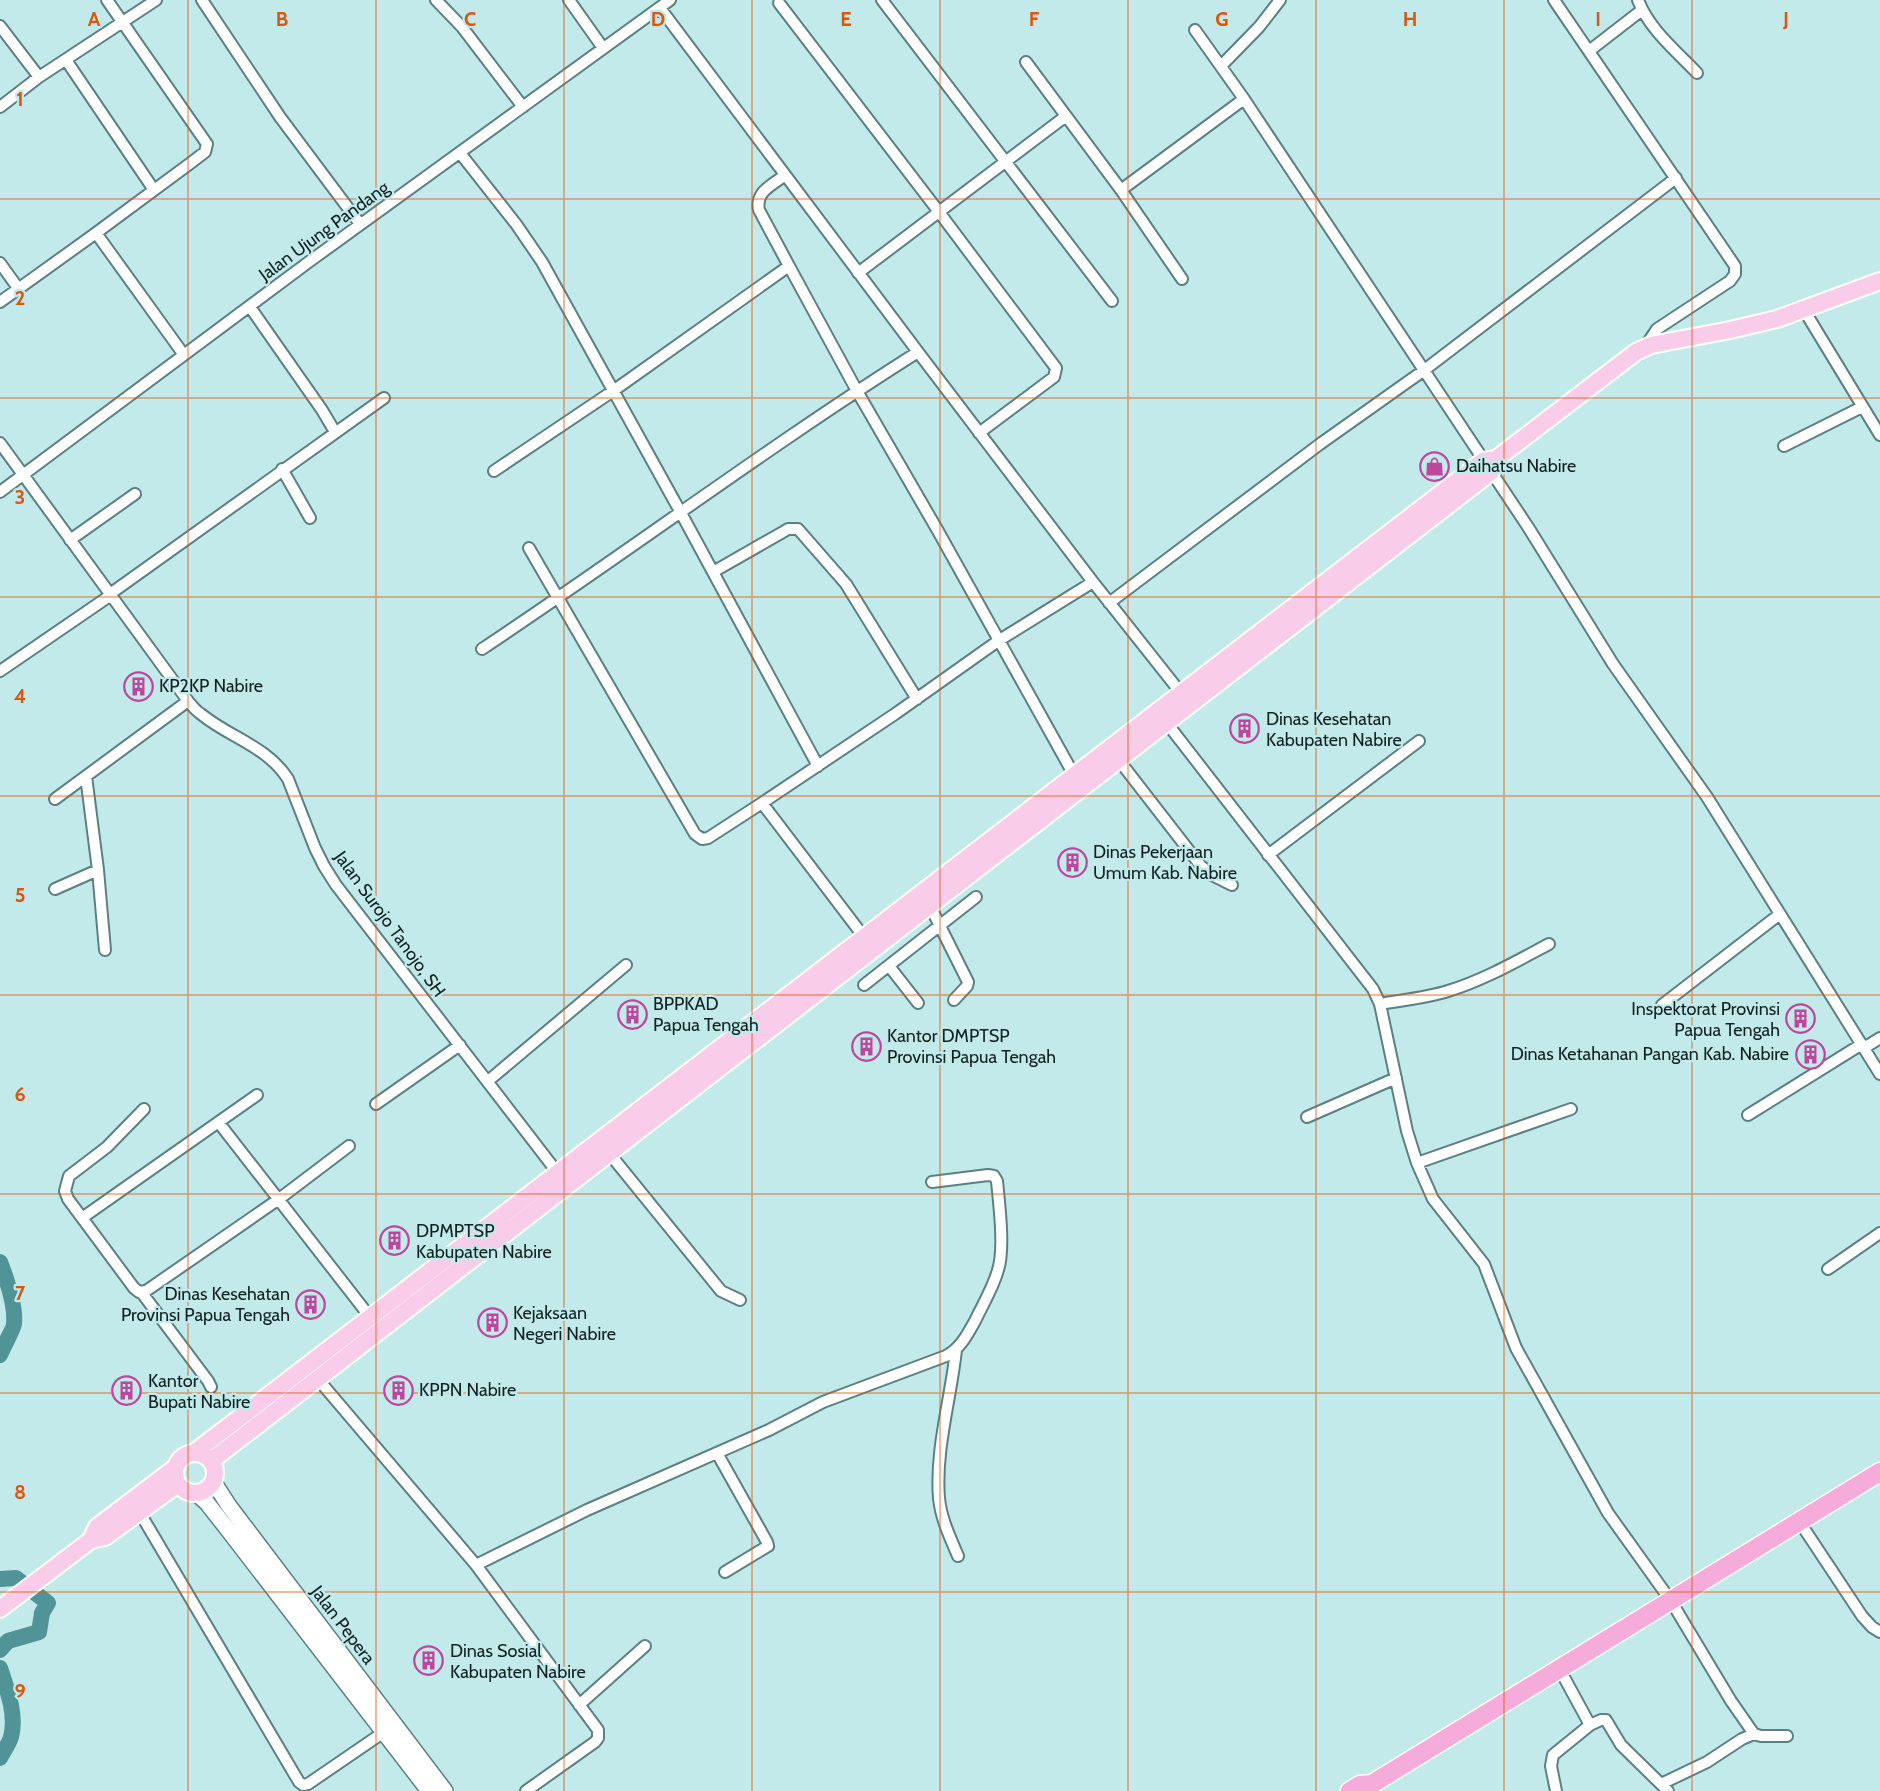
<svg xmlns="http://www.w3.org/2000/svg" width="1880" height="1791" viewBox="0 0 1880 1791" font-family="Cabin,sans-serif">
  <rect width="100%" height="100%" fill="#c3eaeb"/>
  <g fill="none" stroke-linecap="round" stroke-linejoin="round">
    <path stroke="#509497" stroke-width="16" d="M0,1262C7,1280 16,1305 14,1324C14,1328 2,1349 0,1355
      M0,1579L16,1578L48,1603L42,1613L39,1632L8,1641L0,1650
      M0,1668C7,1689 17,1715 11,1737C9,1744 3,1752 0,1758"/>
    <defs>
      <path id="street" d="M107,0L207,144L205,152L192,162L96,233L184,355
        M202,0L280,117L360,224
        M436,0L462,27L523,107
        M569,0L603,48
        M882,0L1112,301
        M1554,0L1735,266V274L1730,281L1657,329L1645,347
        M1638,0C1649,29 1676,51 1697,73
        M779,3L939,212L1056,368L1054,377L979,433
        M660,8L918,352
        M0,26L39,77
        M1195,30L1244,99L1528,527L1613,664L1707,797L1880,1074
        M1589,51L1642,10
        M66,60L154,190
        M1026,62L1121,190L1182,279
        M1221,66L1259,27L1280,0
        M0,107L39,77L156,0
        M460,153L516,224L542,262L681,513L818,766
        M784,176C772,185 755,192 759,210L789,266
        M1121,190L1244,99
        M0,263L18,288
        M858,273L1066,116
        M0,302L96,233
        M250,307L322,410L335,432
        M1804,310L1880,435
        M0,443L188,701C192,706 196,711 201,714C230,738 267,746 288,779L315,848L324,866L336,885L557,1172
        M1784,446L1862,407
        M282,469L310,518
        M494,471L613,391L789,266L857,391L938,531L1074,775
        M0,492L310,261L670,0
        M70,540L135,494
        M529,548L695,834L702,839L708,838L762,803L864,937
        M713,572L783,532L788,529H798L846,584L917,699
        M110,594L384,398
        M1109,603L1320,444L1423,371L1676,178
        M482,649C628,552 769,446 918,352L1093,582L1181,693
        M0,671L111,595
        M1166,722L1373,989L1380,1004L1407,1131L1417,1163L1433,1199L1484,1264L1516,1348L1608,1513L1671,1601L1731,1701L1754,1734L1761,1736H1787
        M1118,759L1201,866L1212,875L1232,885
        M86,776L98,870L105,950
        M55,799L188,701
        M762,803L895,714L998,641L1093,582
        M1268,855L1419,741
        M55,889L98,870
        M927,900L968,982L967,986L954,1000
        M889,966L918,1003
        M864,985L976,897
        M1380,1004C1402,1000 1426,998 1448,991C1482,981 1517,961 1549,944
        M1662,1005L1780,914
        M1864,1048L1880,1038
        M488,1081L626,965
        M376,1104L460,1045
        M144,1109L107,1147L69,1176L65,1191L68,1199L134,1288L139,1292L146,1291L279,1199L349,1146
        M1748,1115L1862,1044
        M1307,1117L1396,1078
        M219,1123L370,1317
        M609,1153L721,1291L740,1300
        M1417,1163L1571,1109
        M82,1218L257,1095
        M1828,1269L1880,1233
        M142,1293L208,1381L211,1387
        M956,1350C951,1398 935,1450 939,1498C941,1519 950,1537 958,1556
        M317,1378L476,1565L598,1730V1738L595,1742L526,1791
        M717,1453L767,1542L768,1546L725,1572
        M140,1513L299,1782L303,1785L308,1784L384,1732
        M1799,1521L1862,1616L1872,1627L1880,1632
        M476,1565L587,1510L769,1430L823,1402L946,1356C961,1348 967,1335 975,1321C983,1304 993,1288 998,1270C1005,1249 999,1203 997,1181L994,1176L988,1175L932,1182
        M579,1705L645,1646
        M1590,1725L1601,1720H1606L1621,1745L1668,1791
        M1661,1784L1707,1762L1742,1739L1754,1734
        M1556,1791L1551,1766L1553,1755L1590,1725L1559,1668"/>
      <path id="secondary" d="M213,1481L229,1506L445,1791
        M196,1493L207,1503L229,1531L429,1791"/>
      <path id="primary" d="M195,1452L1483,461L1496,459
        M175 1473a20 20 0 1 1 40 0a20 20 0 1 1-40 0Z
        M211,1461L1491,472L1496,459L1636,352L1651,345L1730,330L1777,319L1880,281
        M91,1540L97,1527L176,1467
        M0,1609L91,1540L105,1537L178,1484"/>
      <path id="highway" d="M1350,1791L1360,1785L1372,1784
        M1367,1791L1372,1784L1880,1472"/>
    </defs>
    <use href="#street" stroke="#5c8081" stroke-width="14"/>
    <use href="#secondary" stroke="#5c8081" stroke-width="18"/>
    <use href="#primary" stroke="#fff" stroke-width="20"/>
    <use href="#highway" stroke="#fff" stroke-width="21"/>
    <use href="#street" stroke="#fff" stroke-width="10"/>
    <use href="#secondary" stroke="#fff" stroke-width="15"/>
    <use href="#primary" stroke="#f9cde9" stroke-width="16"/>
    <use href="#highway" stroke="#f5acda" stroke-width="18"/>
  </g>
  <path fill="none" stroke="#dd560d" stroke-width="1.5" stroke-opacity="0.55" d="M188,0V1791M376,0V1791M564,0V1791M752,0V1791M940,0V1791M1128,0V1791M1316,0V1791M1504,0V1791M1692,0V1791M0,199H1880M0,398H1880M0,597H1880M0,796H1880M0,995H1880M0,1194H1880M0,1393H1880M0,1592H1880"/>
  <defs>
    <symbol id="shop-ring" viewBox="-11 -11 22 22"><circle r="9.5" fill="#c3eaeb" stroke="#bf479b" stroke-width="1.5"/><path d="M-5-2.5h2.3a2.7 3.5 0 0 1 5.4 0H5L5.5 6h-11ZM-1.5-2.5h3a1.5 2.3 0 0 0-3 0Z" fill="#bf479b"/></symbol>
    <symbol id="building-ring" viewBox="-11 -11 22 22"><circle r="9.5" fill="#c3eaeb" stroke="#bf479b" stroke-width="1.5"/><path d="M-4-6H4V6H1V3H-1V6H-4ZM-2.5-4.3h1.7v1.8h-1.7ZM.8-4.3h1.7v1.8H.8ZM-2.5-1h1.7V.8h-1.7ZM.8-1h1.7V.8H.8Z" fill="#bf479b"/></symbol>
  </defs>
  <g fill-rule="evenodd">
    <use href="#shop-ring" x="1418" y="450" width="33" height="33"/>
    <use href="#building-ring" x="122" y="670" width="33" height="33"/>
    <use href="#building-ring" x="1228" y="712" width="33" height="33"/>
    <use href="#building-ring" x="1056" y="846" width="33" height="33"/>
    <use href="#building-ring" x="616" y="998" width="33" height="33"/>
    <use href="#building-ring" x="1784" y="1002" width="33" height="33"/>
    <use href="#building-ring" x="850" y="1030" width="33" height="33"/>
    <use href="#building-ring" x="1794" y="1038" width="33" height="33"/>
    <use href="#building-ring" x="378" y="1224" width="33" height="33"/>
    <use href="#building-ring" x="294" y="1288" width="33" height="33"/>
    <use href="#building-ring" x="476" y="1306" width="33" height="33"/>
    <use href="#building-ring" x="382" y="1374" width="33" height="33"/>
    <use href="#building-ring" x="110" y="1374" width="33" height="33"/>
    <use href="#building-ring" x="412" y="1644" width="33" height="33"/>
  </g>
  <g text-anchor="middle" stroke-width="4.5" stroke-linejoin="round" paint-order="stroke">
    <g font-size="18" fill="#112021" stroke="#c3eaeb">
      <text transform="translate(324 231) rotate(-36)" y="6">Jalan Ujung Pandang</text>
      <text transform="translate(390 924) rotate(54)" y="6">Jalan Surojo Tanojo, SH</text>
      <text transform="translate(343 1625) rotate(53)" y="6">Jalan Pepera</text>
    </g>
    <g font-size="18" fill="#112021" stroke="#c3eaeb" text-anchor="start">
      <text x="1456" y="472">Daihatsu Nabire</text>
      <text x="159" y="692">KP2KP Nabire</text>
      <text x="1266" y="725">Dinas Kesehatan<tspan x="1266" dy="21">Kabupaten Nabire</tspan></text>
      <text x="1093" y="858">Dinas Pekerjaan<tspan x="1093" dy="21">Umum Kab. Nabire</tspan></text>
      <text x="653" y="1010">BPPKAD<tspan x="653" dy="21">Papua Tengah</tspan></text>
      <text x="1780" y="1015" text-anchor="end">Inspektorat Provinsi<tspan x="1780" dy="21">Papua Tengah</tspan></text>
      <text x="887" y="1042">Kantor DMPTSP<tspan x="887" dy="21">Provinsi Papua Tengah</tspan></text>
      <text x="1789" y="1060" text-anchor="end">Dinas Ketahanan Pangan Kab. Nabire</text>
      <text x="416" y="1237">DPMPTSP<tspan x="416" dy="21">Kabupaten Nabire</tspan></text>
      <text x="290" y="1300" text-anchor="end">Dinas Kesehatan<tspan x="290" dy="21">Provinsi Papua Tengah</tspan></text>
      <text x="513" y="1319">Kejaksaan<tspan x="513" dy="21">Negeri Nabire</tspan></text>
      <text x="148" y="1387">Kantor<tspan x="148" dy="21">Bupati Nabire</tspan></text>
      <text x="419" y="1396">KPPN Nabire</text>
      <text x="450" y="1657">Dinas Sosial<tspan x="450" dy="21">Kabupaten Nabire</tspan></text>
    </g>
  </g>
  <g font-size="20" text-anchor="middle" font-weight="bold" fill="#dd560d" stroke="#c3eaeb" stroke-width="4.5" stroke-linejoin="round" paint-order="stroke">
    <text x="94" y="26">A</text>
    <text x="282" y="26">B</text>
    <text x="470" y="26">C</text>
    <text x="658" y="26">D</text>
    <text x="846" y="26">E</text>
    <text x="1034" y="26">F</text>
    <text x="1222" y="26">G</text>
    <text x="1410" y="26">H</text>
    <text x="1598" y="26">I</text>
    <text x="1786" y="26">J</text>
    <text x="20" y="106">1</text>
    <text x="20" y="305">2</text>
    <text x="20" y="504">3</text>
    <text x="20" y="703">4</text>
    <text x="20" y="902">5</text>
    <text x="20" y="1101">6</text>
    <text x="20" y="1300">7</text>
    <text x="20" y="1499">8</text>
    <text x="20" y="1698">9</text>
  </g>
</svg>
